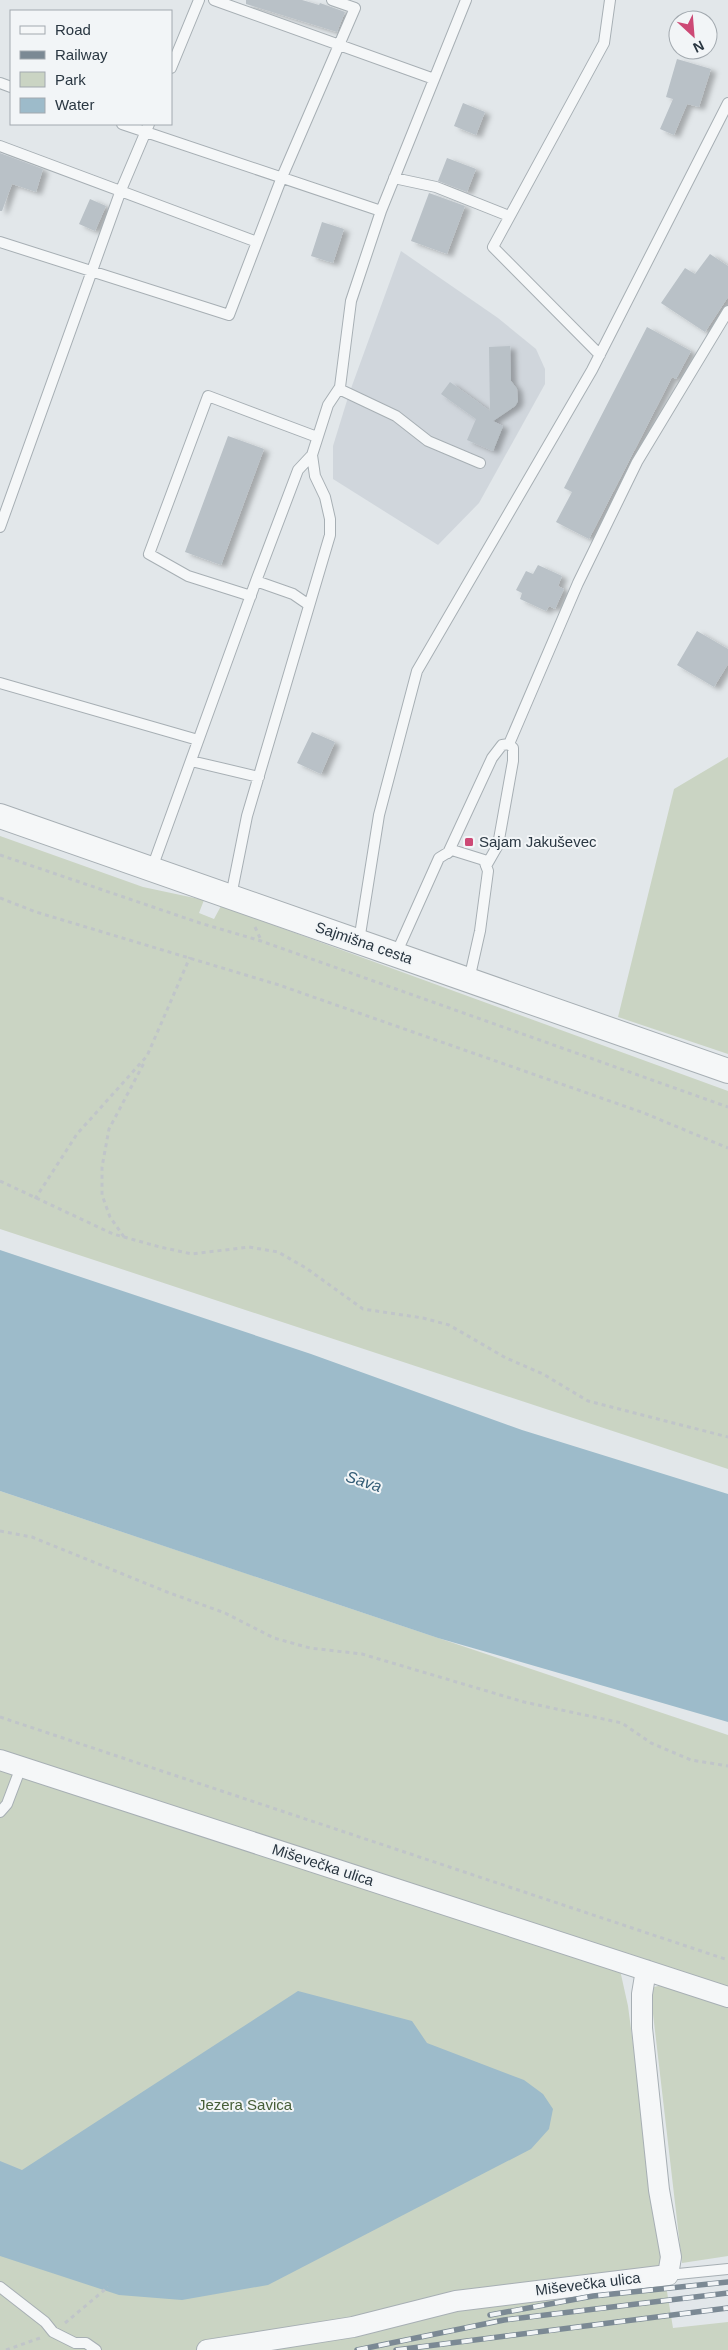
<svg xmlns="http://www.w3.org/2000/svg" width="728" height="2350" viewBox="0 0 728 2350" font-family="Helvetica,sans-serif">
  <defs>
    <filter id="shadow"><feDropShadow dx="5.5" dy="3" stdDeviation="2.5" flood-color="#0004"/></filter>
  </defs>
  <rect width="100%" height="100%" fill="#e2e7ea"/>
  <path fill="#d0d6dc" d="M401,251L498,318L536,349L545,369V384L479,503L438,545L333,479V446L349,394Z"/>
  <path fill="#cad4c3" d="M728,757V1054L618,1017L674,789Z
    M0,836L143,887L204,900L199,913L214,919L221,906L728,1091V1469L0,1229Z
    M0,1491L728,1735V1988L0,1752Z
    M0,1767L620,1970L628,2006L660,2249L673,2328L728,2322V2350H0Z
    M662,1985L728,2006V2256L682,2263L650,1988Z"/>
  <path fill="#9dbbca" d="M0,1250L311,1354L522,1430L728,1494V1722L438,1638L0,1491Z
    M298,1991L412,2021L427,2043L524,2080L543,2094L553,2109L549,2129L531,2149L268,2285L182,2300L119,2295L0,2256V2161L22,2170Z"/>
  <path fill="#b9c1c7" filter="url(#shadow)" d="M246,0H302L319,5L320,3L345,12L337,32L246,4Z
    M677,59L711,69L699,107L687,104L674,135L660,129L673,99L666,97Z
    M463,103L485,112L476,135L454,126Z
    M0,153L43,169L36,192L12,184L2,211H0Z
    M447,158L476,169L467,192L438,181Z
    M429,193L465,206L447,254L411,241Z
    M90,199L106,206L95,231L79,224Z
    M322,222L344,229L333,263L311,256Z
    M710,254L728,266V297L705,332L661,303L685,268L695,274Z
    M647,327L691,351L676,379L672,377L589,539L556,522L572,492L564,488Z
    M510,346L511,381L517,389L518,401L515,406L493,421L503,426L493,451L467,440L476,419L441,394L450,382L490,411L489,347Z
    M228,436L264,449L221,565L185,552Z
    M538,565L562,576L558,586L564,589L555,609L549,606L546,611L520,599L522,593L516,590L526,571L533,574Z
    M697,631L728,649V664L714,687L677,665Z
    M312,732L335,742L321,774L297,763Z"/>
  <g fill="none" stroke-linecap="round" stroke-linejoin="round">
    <defs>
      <path id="service" d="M214,0L434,79
        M171,68L199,0
        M0,83L11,87
        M122,124L381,211
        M0,146L257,242
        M394,178L436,187L509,216
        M0,242L229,315L282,177L355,8L332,0
        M600,355L493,247L604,43L610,0
        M339,389L396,416L428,441L480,463
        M0,527L121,190L149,124
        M256,581L293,594L309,605
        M251,596L188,576L149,554L208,396L317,437
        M0,683L198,740
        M509,744L578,583L637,462L728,311
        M191,761L259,777
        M448,853L492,758L502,745L509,744L513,748V761L498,845L486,866
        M152,868L256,581L298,470L312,455
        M231,896L247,816L330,535V519L325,497L315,476L312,455L328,405L340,387L351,301L381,211L466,0
        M359,941L379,815L417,671L592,370L728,103
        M396,954L439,858L452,850L484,860L488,871L480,931L469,980
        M0,1812L7,1804L21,1767
        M668,2275L728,2269
        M0,2287L45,2322L53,2332L75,2343H86L96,2350"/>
      <path id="minor" d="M0,1760L728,1997
        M207,2350L353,2327L456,2301L668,2275L671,2257L659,2190L642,2028V1994L646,1970"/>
      <path id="tertiary" d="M0,816L728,1071"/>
    </defs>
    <use href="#service" stroke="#a7afb4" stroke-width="12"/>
    <use href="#minor" stroke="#a7afb4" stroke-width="22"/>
    <use href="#tertiary" stroke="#a7afb4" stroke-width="26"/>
    <path stroke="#c0c5c9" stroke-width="3" stroke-dasharray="4 4" stroke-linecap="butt" d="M0,855L200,923L261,941L728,1107
      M0,898L36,912L279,985L644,1113L728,1148
      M255,927L261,940
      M0,1181L113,1234L160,1247L192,1254L249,1247L278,1252L306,1268L363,1309L423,1318L449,1325L506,1358L543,1374L588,1401L728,1437
      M35,1199L77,1134L147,1056L190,957
      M124,1237L110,1217L102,1195V1167L109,1129L145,1061
      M0,1531L32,1537L167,1592L225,1613L274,1638L310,1648L362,1654L524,1702L622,1723L651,1743L691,1760L728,1766
      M0,1717L728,1960
      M65,2323L108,2287
      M6,2350L40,2338"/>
    <use href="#service" stroke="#f5f7f8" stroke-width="10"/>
    <use href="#minor" stroke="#f5f7f8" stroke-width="20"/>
    <use href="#tertiary" stroke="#f5f7f8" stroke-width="24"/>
    <defs>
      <path id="rail" d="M490,2315L593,2296L728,2282
        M357,2350L504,2320L728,2293
        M396,2350L728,2308"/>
    </defs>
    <use href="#rail" stroke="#7b8994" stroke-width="5.5"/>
    <use href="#rail" stroke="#f2f5f7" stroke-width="4" stroke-dasharray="11" stroke-linecap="butt"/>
  </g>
  <rect fill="#cd4975" stroke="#f2f5f7" stroke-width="2" x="464" y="837" width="10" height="10" rx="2.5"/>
  <g text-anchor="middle" stroke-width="4" stroke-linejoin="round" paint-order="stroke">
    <g font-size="15" fill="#2a3742" stroke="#f2f5f7" text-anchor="start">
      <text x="479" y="847">Sajam Jakuševec</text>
    </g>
    <g font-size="15" fill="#2a3742" stroke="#f2f5f7">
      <text transform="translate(364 943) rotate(19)" y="5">Sajmišna cesta</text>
      <text transform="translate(323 1865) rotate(18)" y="5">Miševečka ulica</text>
      <text transform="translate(588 2284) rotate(-7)" y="5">Miševečka ulica</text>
    </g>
    <g font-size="15" fill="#465e37" stroke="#f2f5f7">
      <text x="245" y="2110">Jezera Savica</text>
    </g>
    <g font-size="16" font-style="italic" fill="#345d76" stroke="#f2f5f7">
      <text transform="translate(364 1481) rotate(18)" y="6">Sava</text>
    </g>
  </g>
  <rect x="10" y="10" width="162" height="115" fill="#f2f5f7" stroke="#a2a9af"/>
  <rect x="20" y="26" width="25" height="8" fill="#f5f7f8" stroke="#a2a9af"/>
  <text x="55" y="35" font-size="15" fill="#2a3742">Road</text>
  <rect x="20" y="51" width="25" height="8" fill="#7b8994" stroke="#a2a9af"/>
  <text x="55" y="60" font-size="15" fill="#2a3742">Railway</text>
  <rect x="20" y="72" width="25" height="15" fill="#cad4c3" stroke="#a2a9af"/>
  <text x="55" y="85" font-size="15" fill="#2a3742">Park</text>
  <rect x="20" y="98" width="25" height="15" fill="#9dbbca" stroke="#a2a9af"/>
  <text x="55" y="110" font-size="15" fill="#2a3742">Water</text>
  <g transform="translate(693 35) rotate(154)"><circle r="24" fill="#f2f5f7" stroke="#a2a9af"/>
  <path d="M0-4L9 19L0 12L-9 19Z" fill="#cd4975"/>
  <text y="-8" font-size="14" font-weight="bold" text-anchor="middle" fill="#2a3742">N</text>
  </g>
</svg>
